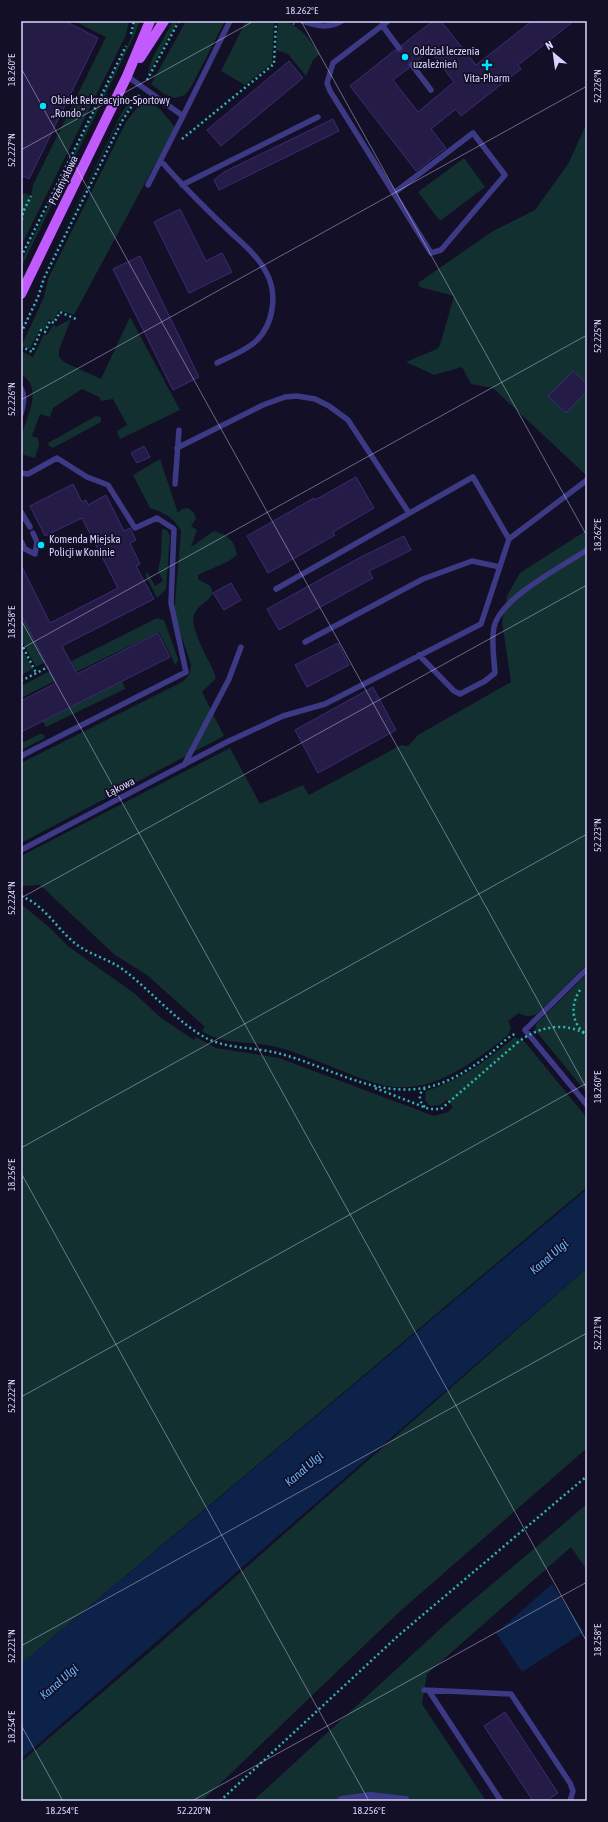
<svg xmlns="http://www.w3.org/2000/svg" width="608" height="1822" viewBox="0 0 608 1822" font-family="'Asap Condensed',sans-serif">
  <rect width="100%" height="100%" fill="#130f26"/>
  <path fill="#12302f" d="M74,21H129L126,35L21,246V195L25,193L31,196L33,185L106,37Z
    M136,21H140L134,36L21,268V262L131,38Z
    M173,21H178L147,76L152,59Z
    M186,21H225L191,87L185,95L175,98L164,94L151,84Z
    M246,21H274L272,63L245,85L221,71Z
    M278,21C297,21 310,40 320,54L313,60L306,76L288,54L276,50Z
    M144,99L159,108L175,127L74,315L59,310L53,321L49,319L45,330L40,329L30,349L22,345L44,297L48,279L126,122Z
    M133,102L119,121L43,275L121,114L126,106Z
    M587,123V476L493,388L471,384L462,367L434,375L406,362L437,349L440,345L454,296L420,287L418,283L493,231L535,210L568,164Z
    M464,158L485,187L440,221L418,192Z
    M130,317L180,410L120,439L117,431L127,425L113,399L101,401L99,397L82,389L53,408L50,417L40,414L32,436L38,438L39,445L35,458L21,454C21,449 20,443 21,438C25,419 45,389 21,374V351L33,357L44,334L47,335L53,325L56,327L71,319L59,350V357L64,362L101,379Z
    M96,416L101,417V422L53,448L49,446L48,443Z
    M160,459L178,513L182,509L188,508L194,513L196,519L191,526L197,530L191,547L214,531C227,535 235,540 237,555L229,561L198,575V579L210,586L213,593C207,603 201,603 196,611C185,625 212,662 216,678L202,692L224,736L21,843V763L184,681L190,673L191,664L174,615L181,531C174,517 164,513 150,508L133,475Z
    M162,529L167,530L170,536L166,589L157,598L145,574L148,573L155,586L163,581L158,570L161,557Z
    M587,530V964L537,1014C529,1017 526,1017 519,1013L508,1021C511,1027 512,1030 507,1036C475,1061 437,1091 394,1087C375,1085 347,1073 330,1066C311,1059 292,1050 272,1046C250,1041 221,1045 202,1031L205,1027L147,975L115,955L40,885L21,886V856L230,748L260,804L303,785L309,795L401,745L408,746L418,735L511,682L502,622L507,596L520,573Z
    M21,614L45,662L36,667L21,639Z
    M157,618L164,620L178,659L176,666L159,632L76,672L70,662Z
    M21,648L33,669L21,675Z
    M50,671L55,681L21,698V686Z
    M122,681L125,689L46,727L43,721Z
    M40,734H43L45,738L21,750V743Z
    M21,904L50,928L69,947L134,993L160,1017L194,1040L196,1037L216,1048L279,1058L434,1116L448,1112L453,1107L447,1100L440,1105L430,1106L425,1100L426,1091C465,1078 484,1062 515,1037L525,1042L587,1118V1187L21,1664Z
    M587,974V1093L535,1030L536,1024Z
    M587,1268V1448L397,1614L202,1801H21V1762L159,1644Z
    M587,1504V1570L571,1547L427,1674L422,1704L486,1801H253L452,1618Z"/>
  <path fill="#0c2248" d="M587,1189V1268L21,1759V1664Z
    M552,1584L584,1632L522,1672L496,1633Z"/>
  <path fill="#241b47" stroke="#3b2d73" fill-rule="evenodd" d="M21,21H65L98,38L29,179L21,175Z
    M433,21H441L476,65L532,21H574L518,65L521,69L461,116L456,109L431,129L446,148L416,171L350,86L395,50L399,52L402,51V45ZM430,51L454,82L418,112L393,80L409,68V62H415Z
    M289,61L303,78L221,146L207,130Z
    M333,119L339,131L219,190L214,180L224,172Z
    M180,209L206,261L222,253L232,272L189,293L154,222Z
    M140,256L199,377L173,390L113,269Z
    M573,371L587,384V391L566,413L548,396Z
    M144,446L150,457L137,463L131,453Z
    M356,477L374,508L333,532L335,535L268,573L247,536L314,498L315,500Z
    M73,484L82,502L86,500L88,505L106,495L124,531L130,528L136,540L130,543L140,564L136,566L154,599L62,646L77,674L158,633L170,657L21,732V701L56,683L21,614V565L50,623L118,588L82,518L45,536L30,506Z
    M404,536L411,550L369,571L373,578L279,630L267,609L361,557Z
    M231,583L241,600L224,610L213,593Z
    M338,643L349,665L307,687L295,665Z
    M373,687L396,730L318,773L295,730Z
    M505,1712L558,1793L546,1801H533L484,1726Z"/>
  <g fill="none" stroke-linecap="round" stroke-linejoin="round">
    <path stroke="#2fb8b0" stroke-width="2.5" stroke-dasharray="2 3" stroke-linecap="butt" d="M289,21L294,24
      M131,34L134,21
      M147,80L179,21
      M182,139L274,64L276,21
      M21,225L23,212L31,196
      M21,257L126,46
      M21,333L38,297L44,278L122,121L139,95
      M21,346L32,352L41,330L45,332L50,321L54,323L60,312L78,320
      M21,643L36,673
      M21,681L48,667
      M21,896C47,906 58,932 80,947C94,956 111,960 125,971C152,992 177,1022 206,1038C227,1049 254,1047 277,1053C327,1065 374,1099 428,1087C451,1082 472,1068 491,1053C499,1046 507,1037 517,1033
      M580,990C570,1005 571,1024 587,1035
      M375,1088L429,1109H441L517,1043
      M425,1107C418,1101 418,1092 426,1088
      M220,1801L399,1635L587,1476"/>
    <path stroke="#3d3a85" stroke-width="5.5" d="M302,21C316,26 329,29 342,21
      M388,21L333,63L327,83L330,91L431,253L441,250L505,175L473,133L394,193
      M382,25L399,48
      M412,65L431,90
      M127,76L183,116L230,21
      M161,161C181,184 203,206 225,227C239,241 257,254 266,272C278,293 274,325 255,342C245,351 229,357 217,363
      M148,185L183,116
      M182,185L318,117
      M21,388C26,397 23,405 21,414
      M177,448L263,405L285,397L297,396L315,399L329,406L348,420L409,513
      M21,473L28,474L57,458L87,477L108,485L135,528L157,518L174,529L171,603L186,672L21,756
      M175,484L179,430
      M21,512L30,527
      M509,539L587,480
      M21,541L25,549L35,554L37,542L33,533
      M305,642L423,579L472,561L500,567
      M419,655L454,691L460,694L485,681L495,673C494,658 491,642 494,627C500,598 563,566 587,550
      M184,765L229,679L241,647
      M21,850L227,742L283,716L325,704L481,624L509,539L473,477L276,589
      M587,969L525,1030L587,1105
      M424,1690L511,1694L570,1783L573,1791L570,1801
      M429,1691L501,1801"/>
    <path stroke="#3d3a85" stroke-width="10" d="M342,1801L370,1797L405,1801"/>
    <path stroke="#c25bff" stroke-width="10" d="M140,58L164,21
      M21,294L127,76L150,21"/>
    <path stroke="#2fb8b0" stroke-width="2.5" stroke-dasharray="2 3" stroke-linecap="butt" d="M517,1043C537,1027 563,1021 586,1034"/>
  </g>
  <path fill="none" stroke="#d9d4ff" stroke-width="1" stroke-opacity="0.45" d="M301,21L587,536M21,68L587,1089M21,150L254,21M21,400L587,86M21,620L587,1642M21,649L587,335M21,898L587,585M21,1148L587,834M21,1173L369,1801M21,1397L587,1083M21,1646L587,1333M21,1725L63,1801M192,1801L587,1582"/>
  <g fill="#00e5ff" stroke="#130f26" stroke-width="1.5">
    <circle cx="405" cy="57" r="4"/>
    <path d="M485 59h4v4h4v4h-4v4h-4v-4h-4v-4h4z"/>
    <circle cx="43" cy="106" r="4"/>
    <circle cx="41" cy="545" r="4"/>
  </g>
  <g text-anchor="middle" stroke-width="3.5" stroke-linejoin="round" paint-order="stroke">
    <g font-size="11" fill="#d9d4ff" stroke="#130f26" text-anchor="start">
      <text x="413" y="55">Oddział leczenia<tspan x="413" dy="13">uzależnień</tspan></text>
      <text x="487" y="82" text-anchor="middle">Vita-Pharm</text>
      <text x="51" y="104">Obiekt Rekreacyjno-Sportowy<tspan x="51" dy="13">„Rondo”</tspan></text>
      <text x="49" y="543">Komenda Miejska<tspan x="49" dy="13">Policji w Koninie</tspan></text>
    </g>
    <g font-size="11" fill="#d9d4ff" stroke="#130f26">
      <text transform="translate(63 180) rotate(-64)" y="4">Przemysłowa</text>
      <text transform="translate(120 787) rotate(-27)" y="4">Łąkowa</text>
    </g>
    <g font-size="12" font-style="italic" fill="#62b6ff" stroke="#130f26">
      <text transform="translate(549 1257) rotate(-41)" y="4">Kanał Ulgi</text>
      <text transform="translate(304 1469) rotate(-41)" y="4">Kanał Ulgi</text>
      <text transform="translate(59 1682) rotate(-41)" y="4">Kanał Ulgi</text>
    </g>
  </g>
  <rect width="608" height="1822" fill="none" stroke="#130f26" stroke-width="44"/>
  <g transform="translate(554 54) rotate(331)" stroke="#130f26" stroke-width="3" paint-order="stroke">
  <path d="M0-3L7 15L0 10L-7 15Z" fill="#d9d4ff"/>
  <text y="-6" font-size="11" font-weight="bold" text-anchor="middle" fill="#d9d4ff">N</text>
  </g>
  <rect x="22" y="22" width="564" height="1778" fill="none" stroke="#d9d4ff" stroke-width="1.5"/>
  <g font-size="10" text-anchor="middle" fill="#d9d4ff">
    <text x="302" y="14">18.262°E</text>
    <text transform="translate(11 70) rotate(-90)" y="4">18.260°E</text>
    <text transform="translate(597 86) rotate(-90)" y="4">52.226°N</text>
    <text transform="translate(11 150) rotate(-90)" y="4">52.227°N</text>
    <text transform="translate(597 336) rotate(-90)" y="4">52.225°N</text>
    <text transform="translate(11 399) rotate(-90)" y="4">52.226°N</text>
    <text transform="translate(597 535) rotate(-90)" y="4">18.262°E</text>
    <text transform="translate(11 622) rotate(-90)" y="4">18.258°E</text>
    <text transform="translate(597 835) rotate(-90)" y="4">52.223°N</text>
    <text transform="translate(11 898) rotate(-90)" y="4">52.224°N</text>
    <text transform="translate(597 1087) rotate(-90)" y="4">18.260°E</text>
    <text transform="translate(11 1175) rotate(-90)" y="4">18.256°E</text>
    <text transform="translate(597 1333) rotate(-90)" y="4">52.221°N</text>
    <text transform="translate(11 1396) rotate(-90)" y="4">52.222°N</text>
    <text transform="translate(597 1640) rotate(-90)" y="4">18.258°E</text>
    <text transform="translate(11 1646) rotate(-90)" y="4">52.221°N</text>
    <text transform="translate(11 1727) rotate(-90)" y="4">18.254°E</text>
    <text x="62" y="1814">18.254°E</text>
    <text x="194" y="1814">52.220°N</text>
    <text x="369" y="1814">18.256°E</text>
  </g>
</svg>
